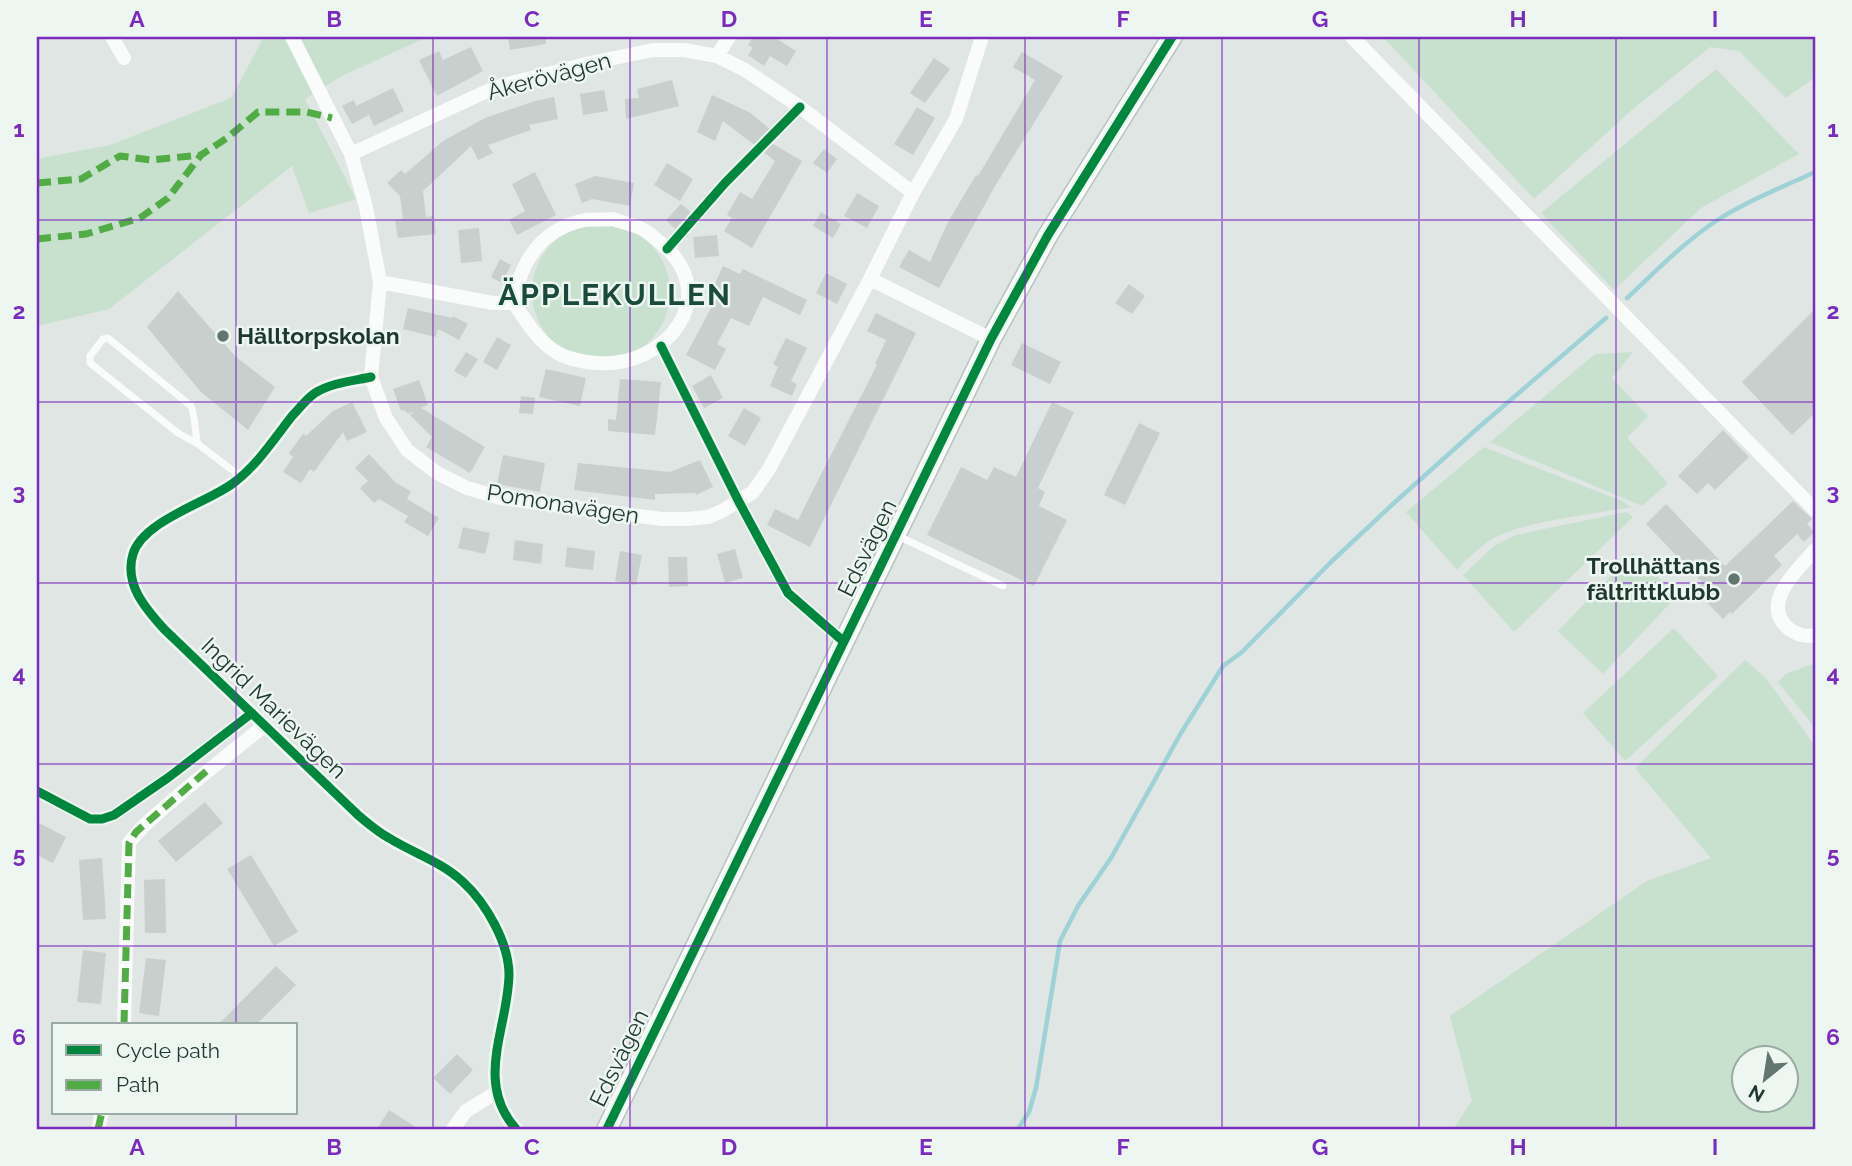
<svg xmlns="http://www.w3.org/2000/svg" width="1852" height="1166" viewBox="0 0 1852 1166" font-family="Raleway,sans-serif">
  <rect width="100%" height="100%" fill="#e0e6e3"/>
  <path fill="#c8e0ce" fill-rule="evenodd" d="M264,37H427L342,76L305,99L356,199L309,213L292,166L109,309L37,326V159L110,145L231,98Z
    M1383,37H1815V77L1786,98L1739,51L1710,47L1633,109L1534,199Z
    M1716,69L1799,154L1701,208L1614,290L1541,213Z
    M532 292a69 69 0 1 1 138 0a69 69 0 1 1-138 0Z
    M1633,352L1612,378L1648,416L1627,438L1668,483L1642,506L1490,442L1595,354Z
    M1484,447L1622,501L1632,507C1596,514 1525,521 1494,538C1480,546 1468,558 1457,570L1406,512Z
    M1626,512L1633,517L1514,632L1463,575L1495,545L1516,535Z
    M1633,553L1677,596L1603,674L1558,631Z
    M1674,628L1718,676L1625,761L1583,713Z
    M1745,660L1765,677L1815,746V1129H1453L1472,1101L1450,1016L1647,881L1711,858L1635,768ZM1744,1058H1786V1100H1744Z
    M1815,663V728L1778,682L1786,674Z"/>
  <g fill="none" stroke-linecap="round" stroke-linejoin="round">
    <path stroke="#9ed2d6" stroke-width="4.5" d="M1627,298C1655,272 1681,245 1713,223C1744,202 1781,188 1815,172
      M1018,1129L1029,1112L1036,1088L1060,941L1078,906L1111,858L1181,733L1223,666L1242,652L1331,562L1394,503L1479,427L1606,318"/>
  </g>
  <path fill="#c9cfcc" d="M508,37H546V44L510,50Z
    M753,37H774L796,51L787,66L770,56L764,66L748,55L753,48L748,45Z
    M471,47L483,71L437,96L419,60L439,51L443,60Z
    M1022,52L1063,76L995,186L939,288L899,267L909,250L930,262L948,222L976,175L978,176L1035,80L1013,67Z
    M934,58L950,69L925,103L910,93Z
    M672,80L679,106L626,119L625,99L639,98L637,89Z
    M393,88L404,111L374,126L369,115L352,124L342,106L354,100L356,106Z
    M604,90L608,111L583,115L580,94Z
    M712,95L749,112L771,130L764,139L802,161L752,248L724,231L732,218L727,215L740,192L752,199L775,161L723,121L715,141L697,132Z
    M554,97L558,119L529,125L531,130L488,145L493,153L478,160L471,146L423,191L426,217L434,216L436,234L398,238L395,220L403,219L400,196L387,183L401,170L405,174L443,141L485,118L535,101Z
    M917,107L935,118L913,155L894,144Z
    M824,149L837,159L827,173L813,163Z
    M667,163L693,179L680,201L654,185Z
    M535,172L556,215L517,235L509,220L525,211L512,184Z
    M595,176L634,183L630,206L592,199L582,203L575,184Z
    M857,193L879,206L867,228L844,216Z
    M681,204L691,212L675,229L666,220Z
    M821,212L841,224L833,238L813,226Z
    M479,228L482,261L461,263L458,230Z
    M717,235L719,256L695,258L693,237Z
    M500,259L511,265L502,283L491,277Z
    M723,266L740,274L743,269L807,300L800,315L763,297L749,326L731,318L717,344L726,349L715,370L686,355L711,308L705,305Z
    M826,273L847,284L837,304L816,293Z
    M1129,284L1145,296L1132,314L1115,303Z
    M178,291L236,357L275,387L248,430L201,392L147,327Z
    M408,308L452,318L453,316L468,324L459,340L438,329L436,337L403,329Z
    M1815,309V413L1792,435L1742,382Z
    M876,313L916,333L810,547L767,525L775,509L798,520L810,496L877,365L875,364L886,340L867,331Z
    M497,337L511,345L497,370L483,362Z
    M786,338L807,348L791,381L797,384L792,396L770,386L778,367L773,364Z
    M1022,343L1061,362L1050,384L1011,365Z
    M466,352L478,359L466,378L454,371Z
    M546,369L586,378L580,406L539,397Z
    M711,375L723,398L704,408L692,386Z
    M620,379L661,382L655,435L608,431V419L616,420Z
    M419,380L428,405L421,408L485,447L470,473L426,447L432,437L410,415L414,411L408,414L404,410L401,411L393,389Z
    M521,396L535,398L533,414L519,413Z
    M352,402L367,432L347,441L343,432L314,472L310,469L301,483L283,472L293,457L289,453L303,434L306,436L333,411Z
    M1052,402L1074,412L1038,488L1045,492L1039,506L1067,520L1034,586L927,535L961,467L987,480L994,467L1016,477Z
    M744,408L761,418L745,446L728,436Z
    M1139,423L1160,433L1125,505L1104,495Z
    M1723,430L1749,457L1715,490L1708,483L1697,494L1678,476Z
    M369,454L396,483L411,491L407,499L439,518L428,536L404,522L408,516L379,499L374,503L360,488L368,481L355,468Z
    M503,455L545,463L540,492L497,484Z
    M700,460L713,487L696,495L695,493L655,494V500L574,490L578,463L670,472Z
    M1793,501L1812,519L1807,524L1814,532L1804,542L1797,534L1774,556L1782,565L1732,614L1730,612L1723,619L1695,590L1703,583L1646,524L1666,504L1725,566Z
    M463,527L490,533L485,554L458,548Z
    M515,540L543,544L541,564L513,560Z
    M567,547L595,551L593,570L565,567Z
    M735,549L743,578L725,583L717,554Z
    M620,551L642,555L636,585L615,581Z
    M668,557H687L688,586L669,587Z
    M205,802L223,823L176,862L158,841Z
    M37,822L66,837L53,863L37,855Z
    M251,855L298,932L274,946L227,869Z
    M102,858L106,919L83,920L79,860Z
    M165,879L166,933H145L144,880Z
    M83,950L106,953L101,1004L77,1002Z
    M146,958L166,960L159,1016L139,1013Z
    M276,966L296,985L257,1024H219Z
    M457,1054L473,1070L450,1094L433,1078Z
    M389,1110L419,1129H377Z"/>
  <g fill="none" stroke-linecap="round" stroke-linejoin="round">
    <defs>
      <path id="secondary" d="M607,1129L991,339L1048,235L1172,37"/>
    </defs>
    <use href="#secondary" stroke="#b9c3be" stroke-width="22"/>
    <path stroke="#fafbfb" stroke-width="7" d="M198,444C194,431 196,419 191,406L108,338L103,339L90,356V363L178,433L198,444L241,477
      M898,536L1003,586"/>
    <path stroke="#fafbfb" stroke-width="14" d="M112,37L124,58
      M292,37L351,154L366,207L380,282L371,377L386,418L407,450L437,473L467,488L501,498L662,519H687L708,517L722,511L753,492L769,469L870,279L991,339
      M1352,37L1815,510
      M717,56L729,37
      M351,154L496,87L590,63L653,50H684L717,56L745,70L800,107L913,193
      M613,219C623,223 635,225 644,230C650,233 655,239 661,243C724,295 667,368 597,363C584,362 567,359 556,352C538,341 525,320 514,303C520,262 541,229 585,220C594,219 604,220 613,219Z
      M870,279L913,193L956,119L982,37
      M380,282L493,303H514
      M371,377C352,381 331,383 315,393C306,399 299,409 292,416C274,439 256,467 232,484C206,503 143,521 133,554C124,584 145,608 164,629L359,816C369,824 378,832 389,838C413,853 442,862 463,882C486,903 509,943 509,975C508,1028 474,1082 516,1129
      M1815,550C1799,568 1758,604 1789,629C1798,635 1805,637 1815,635
      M124,1024L129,843C140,827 156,815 172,801C202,775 234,750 265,725
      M98,1129L102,1112
      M453,1129L466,1111L497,1092"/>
    <use href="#secondary" stroke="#fafbfb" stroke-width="19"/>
    <path stroke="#52ac45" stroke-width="7" stroke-dasharray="14 7" stroke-linecap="butt" d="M37,183L81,179L120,156L151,160L201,155
      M37,239L86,234L140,218L168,198L201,155L227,138L258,112H307L332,118
      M124,1024L129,843L136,832L210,768
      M98,1129L102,1112"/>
    <defs>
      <path id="cycleway" d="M667,249L725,183L800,107
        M661,346L739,502L788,593L843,641
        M371,377C352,381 331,383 315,393C306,399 299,409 292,416C274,439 256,467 232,484C206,503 143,521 133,554C124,584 145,608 164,629L359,816C369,824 378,832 389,838C413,853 442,862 463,882C486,903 509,943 509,975C508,1028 474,1082 516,1129
        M37,791L90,819H102L114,815L169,777L252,713
        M607,1129L991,339L1048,235L1172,37"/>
    </defs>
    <use href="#cycleway" stroke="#edf6f1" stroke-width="13"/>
    <use href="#cycleway" stroke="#00873e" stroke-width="9"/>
  </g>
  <path fill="none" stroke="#7b2cbf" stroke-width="2" stroke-opacity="0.55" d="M236,37V1024M433,37V1129M630,37V1129M827,37V1129M1025,37V1129M1222,37V1129M1419,37V1129M1616,37V1129M37,220H1815M37,402H1815M37,583H1815M37,764H1815M37,946H1815M236,1112V1129"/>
  <g fill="#62756f" stroke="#edf6f1" stroke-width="2.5">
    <circle cx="223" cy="336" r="7"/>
    <circle cx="1734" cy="579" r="7"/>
  </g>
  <g text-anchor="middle" stroke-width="5" stroke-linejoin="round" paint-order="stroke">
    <g font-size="23" fill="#1e3830" stroke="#edf6f1">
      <text transform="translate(549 76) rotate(-15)" y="8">Åkerövägen</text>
      <text transform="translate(563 504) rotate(9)" y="8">Pomonavägen</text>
      <text transform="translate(867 548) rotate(-64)" y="8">Edsvägen</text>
      <text transform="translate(274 708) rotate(44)" y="8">Ingrid Marievägen</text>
      <text transform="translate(619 1058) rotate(-64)" y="8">Edsvägen</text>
    </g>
    <g font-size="23" font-weight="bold" fill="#1e3830" stroke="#edf6f1" text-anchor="start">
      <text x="237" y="344">Hälltorpskolan</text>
      <text x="1720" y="574" text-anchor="end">Trollhättans<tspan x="1720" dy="26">fältrittklubb</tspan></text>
    </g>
    <g font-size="30" font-weight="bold" letter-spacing="2" fill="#1a4a3c" stroke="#edf6f1">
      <text x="615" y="305">ÄPPLEKULLEN</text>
    </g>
  </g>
  <rect width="1852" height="1166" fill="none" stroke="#edf6f1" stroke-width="77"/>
  <rect x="52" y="1023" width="245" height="91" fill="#edf6f1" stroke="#9aaaa4" stroke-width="2"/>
  <rect x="66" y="1045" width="35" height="10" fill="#00873e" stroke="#9aaaa4" stroke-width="2"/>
  <text x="116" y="1058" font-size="21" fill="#1e3830">Cycle path</text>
  <rect x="66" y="1080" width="35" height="10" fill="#52ac45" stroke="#9aaaa4" stroke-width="2"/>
  <text x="116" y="1092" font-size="21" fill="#1e3830">Path</text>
  <g transform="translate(1765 1079) rotate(210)"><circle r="33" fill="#edf6f1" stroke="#9aaaa4" stroke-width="2"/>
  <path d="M0-5L12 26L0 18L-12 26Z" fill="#62756f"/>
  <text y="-10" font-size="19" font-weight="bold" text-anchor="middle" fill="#1e3830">N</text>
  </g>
  <rect x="38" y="38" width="1776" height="1090" fill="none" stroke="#7b2cbf" stroke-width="2.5"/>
  <g font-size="23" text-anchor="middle" font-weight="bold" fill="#7b2cbf">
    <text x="137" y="27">A</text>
    <text x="334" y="27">B</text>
    <text x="532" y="27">C</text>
    <text x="729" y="27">D</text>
    <text x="926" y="27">E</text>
    <text x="1123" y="27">F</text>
    <text x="1320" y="27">G</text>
    <text x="1518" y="27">H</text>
    <text x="1715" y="27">I</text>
    <text x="19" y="137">1</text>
    <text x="1833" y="137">1</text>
    <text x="19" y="319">2</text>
    <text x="1833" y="319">2</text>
    <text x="19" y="500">3</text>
    <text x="1833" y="500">3</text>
    <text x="19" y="682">4</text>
    <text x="1833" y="682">4</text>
    <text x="19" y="863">5</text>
    <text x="1833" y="863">5</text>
    <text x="19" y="1045">6</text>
    <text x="1833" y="1045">6</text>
    <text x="137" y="1155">A</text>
    <text x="334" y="1155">B</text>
    <text x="532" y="1155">C</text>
    <text x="729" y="1155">D</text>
    <text x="926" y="1155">E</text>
    <text x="1123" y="1155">F</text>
    <text x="1320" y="1155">G</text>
    <text x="1518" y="1155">H</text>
    <text x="1715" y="1155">I</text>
  </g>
</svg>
